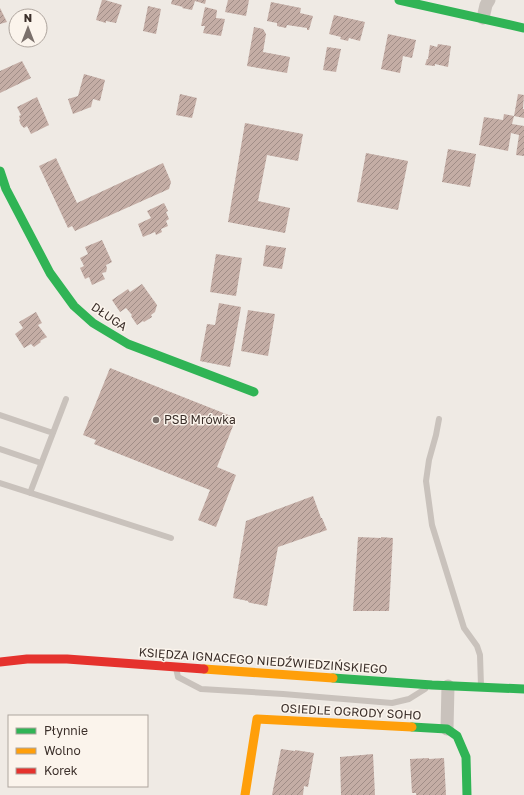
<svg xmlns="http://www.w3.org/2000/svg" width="524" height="795" viewBox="0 0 524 795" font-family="'Golos Text',sans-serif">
  <defs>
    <pattern id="building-hatch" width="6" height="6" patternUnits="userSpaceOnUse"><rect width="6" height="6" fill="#c4ada5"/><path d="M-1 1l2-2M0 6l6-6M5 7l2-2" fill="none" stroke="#a08d87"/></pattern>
  </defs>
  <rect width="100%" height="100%" fill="#efeae4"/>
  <path fill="url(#building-hatch)" d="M102,0H105L122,5L116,23L106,21V23L96,20Z
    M172,0H206L205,4L195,1L192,10L182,8L183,7L171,4Z
    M228,0H249L246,16L225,12Z
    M271,2L301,8L300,13L313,16L309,30H307V28L287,25L286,28L277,26V23L267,21Z
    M148,6L161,9L156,34L143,31Z
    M205,7L217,10L216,18L225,19L221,36L203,33L205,26H201Z
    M0,8L7,22L0,24Z
    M334,15L365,22L360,41L349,38L348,41L340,39L341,37L329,34Z
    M254,27L263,29L266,34L263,52L290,57L287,73L247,66Z
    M388,34L416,40L412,58L403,56L400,73L381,69Z
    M438,44L451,46L448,67L435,64V66L425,65L427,59H428L430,45L437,47Z
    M327,47L341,49L336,72L323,70Z
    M22,61L31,78L0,93V71Z
    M84,74L105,80L100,101L93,99L91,107L73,114L68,99L78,96Z
    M180,94L197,98L192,118L176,115Z
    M518,94L524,95L523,109H524V118L514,116Z
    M37,97L49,125L31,134L27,126L24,128L21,125L19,120L20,119L19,116L21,115L17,107Z
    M504,114L514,116L512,124L524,126V156L516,155L519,135L511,133L508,151L479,145L484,117L503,120Z
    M245,123L303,134L298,161L267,155L258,201L290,208L285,233L228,222Z
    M448,149L476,154L470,187L442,182Z
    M366,153L408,161L398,210L357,202Z
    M56,158L77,203L163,163L171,182L169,189L75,231L72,226L68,228L39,166Z
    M164,203L168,211L166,212L169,219L166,221L168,226L161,229L162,232L156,235L155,232L143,237L138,224L151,218L147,211Z
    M102,240L112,262L106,265L107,268L106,272L102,273L105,279L92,285L89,277L85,279L80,268L84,266L80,258L88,254L85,247Z
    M266,245L286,248L282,269L263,266Z
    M216,254L242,258L236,296L210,292Z
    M142,284L157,305L155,312L151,315L152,317L144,322L143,321L137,325L131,316L132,315L126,308L120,312L112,300L128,289L130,292Z
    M219,303L241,307L230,367L200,361L207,324L215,325Z
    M248,310L275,314L268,356L241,351Z
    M36,312L42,323L38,325L47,337L40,341L41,342L34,347L31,344L24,348L15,334L23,328L19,322Z
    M110,368L236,418L217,467L236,475L216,527L198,520L210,490L94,444L96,440L83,435Z
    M313,496L321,518H322L327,530L278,547L267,606L251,603L248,602V601L233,598L246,521Z
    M358,537L381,538V537L393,538L389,611H353Z
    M281,749L295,751V750L314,753L308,787L304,786L303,795H272Z
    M373,754L375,795H341L340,757Z
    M429,758V759L444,758L446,795H416V793H412L410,759Z"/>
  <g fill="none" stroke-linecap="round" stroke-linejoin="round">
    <path stroke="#c9c2bc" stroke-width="6" d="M0,415L53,433
      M439,419L436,435L429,460L426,481L432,525L464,628L477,646L480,655L481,686
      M0,449L41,463
      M0,483L171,538
      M30,493L66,399
      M176,668L178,677L201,689L283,694L392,703L409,699L425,689"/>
    <path stroke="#c9c2bc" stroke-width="13" d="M483,18L486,5L489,0
      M447,729L448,686"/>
    <path stroke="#30b455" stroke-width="9" d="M399,0L524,28
      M0,171L6,189L50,273L74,306L93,323L128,344L254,392
      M333,678L432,685L524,689
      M412,727L447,729L457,736L466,757L467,795"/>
    <path stroke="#ff9f0a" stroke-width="9" d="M204,669L333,678
      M245,795L257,719L412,727"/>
    <path stroke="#e5322d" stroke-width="9" d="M0,662L27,659H67L204,669"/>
  </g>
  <circle fill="#7a706b" stroke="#fbf4ec" stroke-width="1.5" cx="156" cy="420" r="4"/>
  <g text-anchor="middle" stroke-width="3" stroke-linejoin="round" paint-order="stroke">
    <g font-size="12" fill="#3b2f2a" stroke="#fbf4ec">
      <text transform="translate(109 317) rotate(34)" y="4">DŁUGA</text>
      <text transform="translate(263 661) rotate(4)" y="4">KSIĘDZA IGNACEGO NIEDŹWIEDZIŃSKIEGO</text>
      <text transform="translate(351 712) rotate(3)" y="4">OSIEDLE OGRODY SOHO</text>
    </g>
    <g font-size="12" fill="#3b2f2a" stroke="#fbf4ec" text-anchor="start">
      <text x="164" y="424">PSB Mrówka</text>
    </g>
  </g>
  <rect x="8" y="715" width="140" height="72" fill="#fbf4ec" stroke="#aea59e"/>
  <rect x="16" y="728" width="20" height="6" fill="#30b455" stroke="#aea59e"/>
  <text x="44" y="735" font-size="12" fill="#3b2f2a">Płynnie</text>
  <rect x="16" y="748" width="20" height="6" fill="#ff9f0a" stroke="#aea59e"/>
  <text x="44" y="755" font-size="12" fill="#3b2f2a">Wolno</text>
  <rect x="16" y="768" width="20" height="6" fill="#e5322d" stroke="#aea59e"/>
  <text x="44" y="775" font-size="12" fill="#3b2f2a">Korek</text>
  <g transform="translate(28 28)"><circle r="19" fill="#fbf4ec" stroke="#aea59e"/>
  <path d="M0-3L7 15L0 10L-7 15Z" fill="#7a706b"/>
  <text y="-6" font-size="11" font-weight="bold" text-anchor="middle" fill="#3b2f2a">N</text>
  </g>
</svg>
